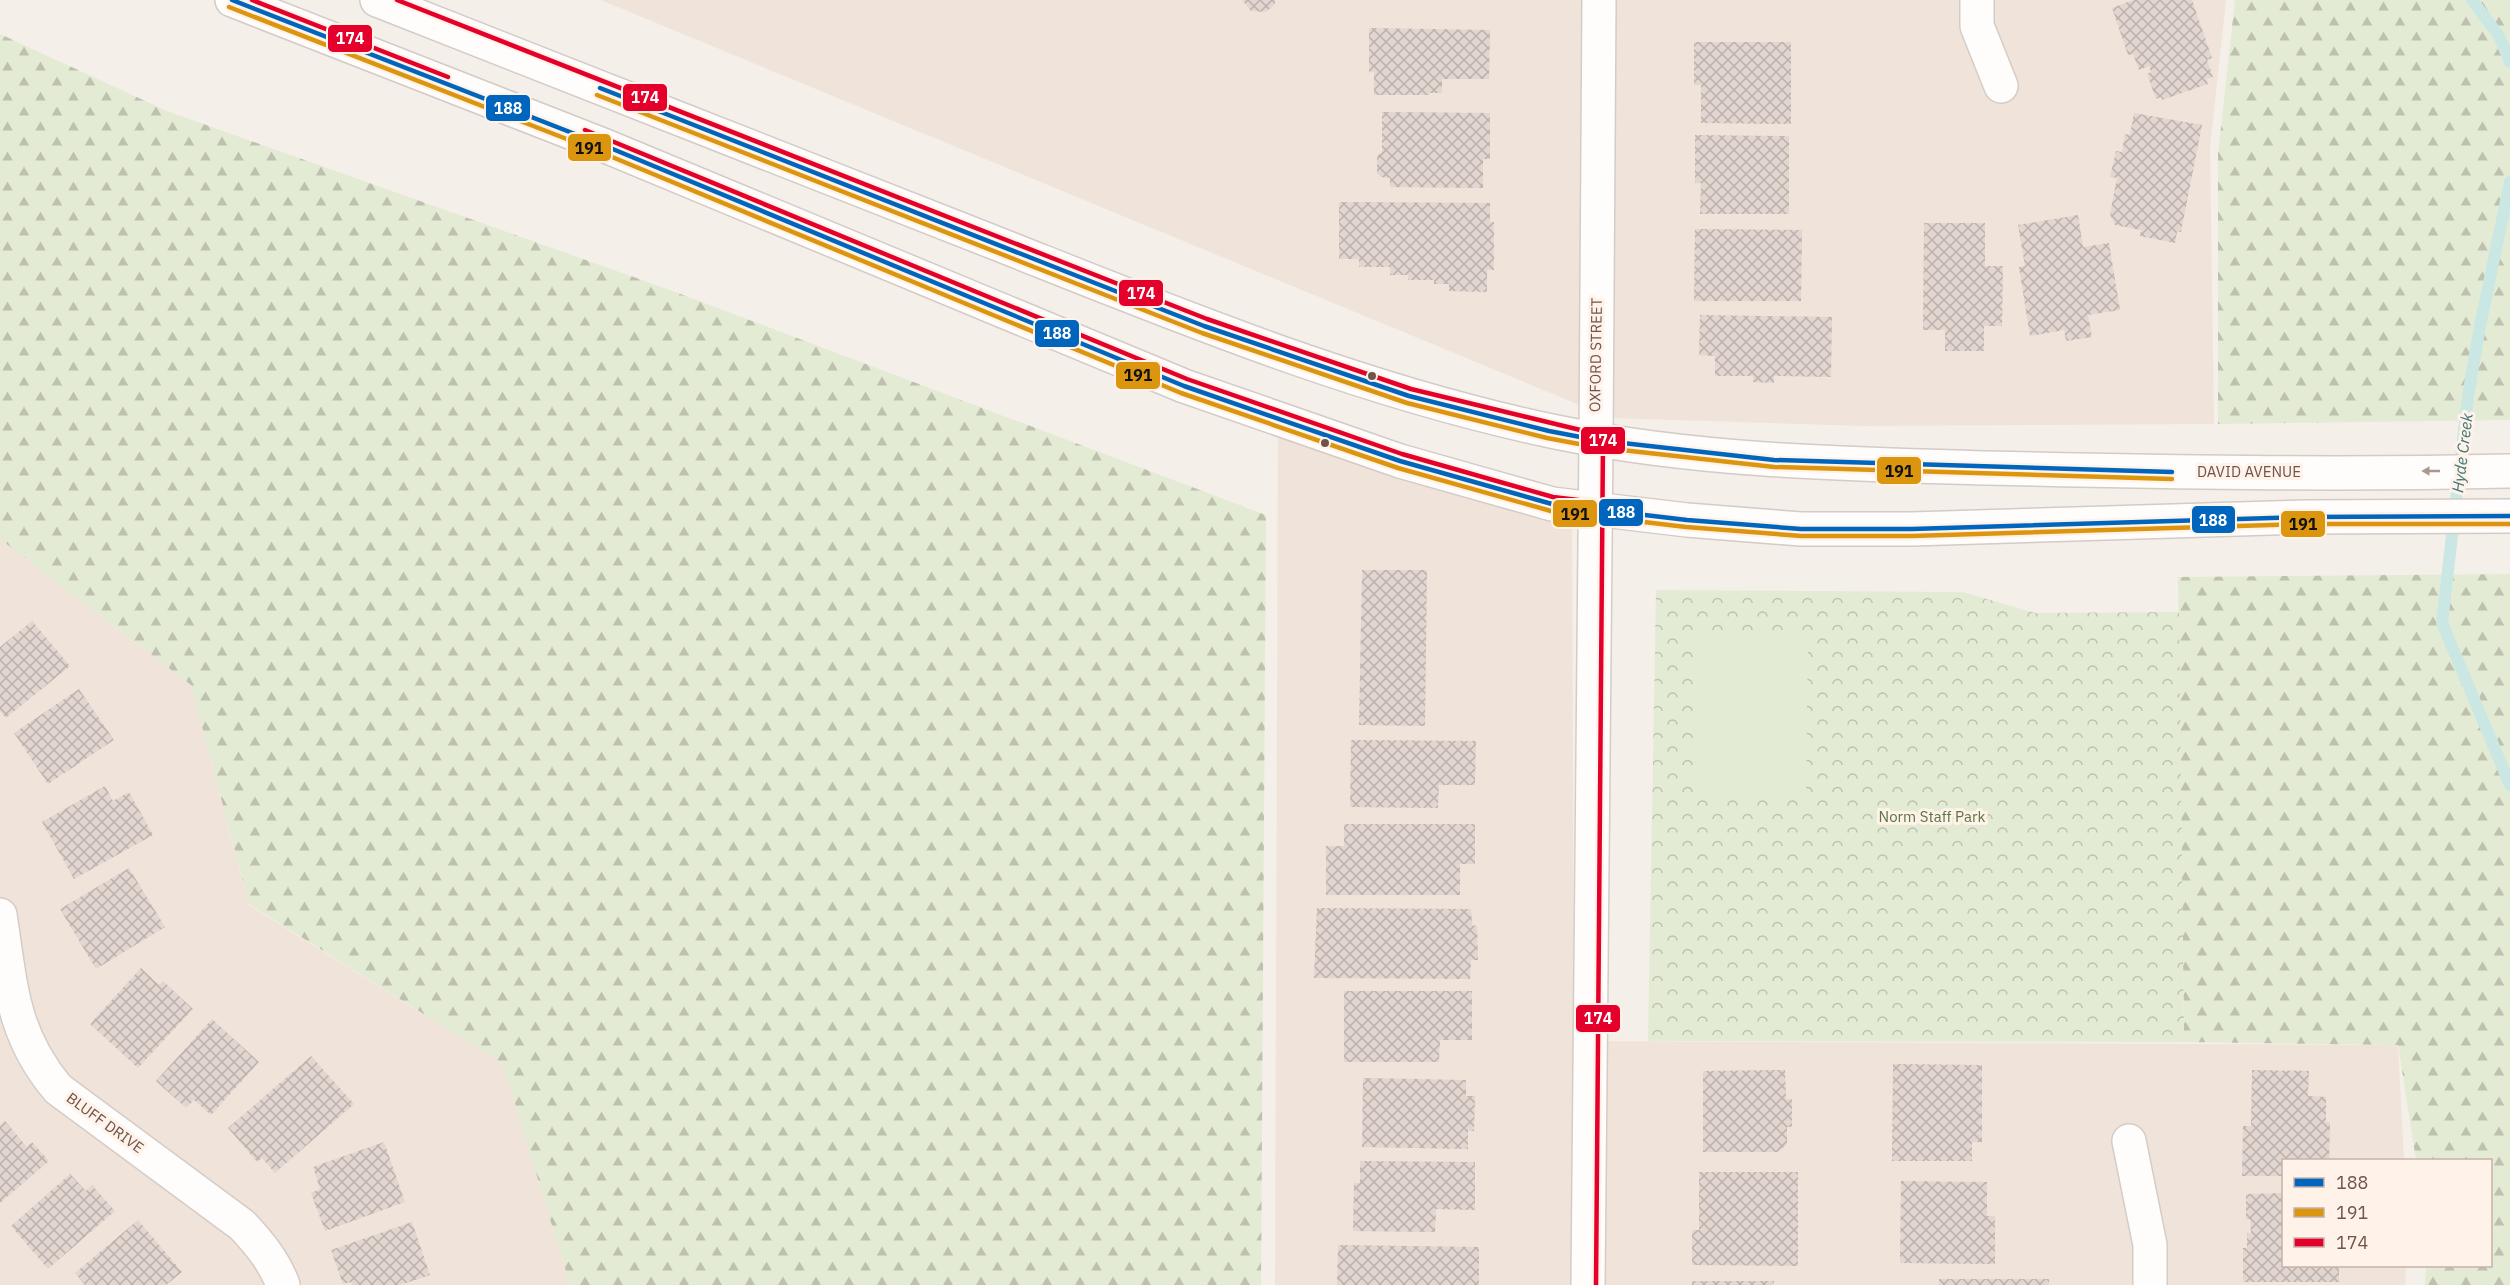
<svg xmlns="http://www.w3.org/2000/svg" width="2510" height="1285" viewBox="0 0 2510 1285" font-family="'IBM Plex Sans',sans-serif">
  <defs>
    <pattern id="forest-firs" width="22" height="20" patternUnits="userSpaceOnUse" patternTransform="scale(1.5)"><rect width="22" height="20" fill="#e4ebd4"/><path d="M5 1l3.5 6h-7zM16 11l3.5 6h-7z" fill="#bdc1ae"/></pattern>
    <pattern id="park-crowns" width="20" height="18" patternUnits="userSpaceOnUse" patternTransform="scale(1.5)"><rect width="20" height="18" fill="#e4ebd4"/><path d="M2 6a3 3 0 1 1 6 0M12 15a3 3 0 1 1 6 0" fill="none" stroke="#bdc1ae"/></pattern>
    <pattern id="building-cross-hatch" width="8" height="8" patternUnits="userSpaceOnUse" patternTransform="scale(1.5)"><rect width="8" height="8" fill="#e1d6d0"/><path d="M0 0l8 8M0 8l8-8" fill="none" stroke="#bbb0ab"/></pattern>
  </defs>
  <rect width="100%" height="100%" fill="#f5efe9"/>
  <path fill="#f0e3d9" d="M601,0H2226L2210,148L2214,424L1863,426L1611,418Z
    M1278,426L1572,521L1574,1041L2398,1045L2404,1160H2284V1266H2406L2405,1285H1275Z
    M0,539L191,685L249,905L503,1064L570,1285H0Z"/>
  <path fill="url(#forest-firs)" d="M2235,0H2510V420L2218,424V154Z
    M0,34L167,111L670,290L1266,515L1261,1285H570L503,1064L249,904L191,685L0,539Z
    M2510,574V1285H2425L2426,1266H2490V1160H2416L2398,1045L2184,1042L2178,577Z"/>
  <path fill="url(#park-crowns)" d="M1656,590L1963,592L2035,613L2179,612L2184,1042L1648,1041Z"/>
  <path fill="#e4ebd4" d="M1694,630H1808L1806,800L1693,799Z"/>
  <g fill="none" stroke-linecap="round" stroke-linejoin="round">
    <path stroke="#cbe7e4" stroke-width="12" d="M2472,0L2499,36L2510,62
      M2510,182L2480,326L2468,396L2442,623L2510,785"/>
  </g>
  <path fill="url(#building-cross-hatch)" d="M1242,0H1275V4L1266,12L1251,11Z
    M2133,0H2192L2212,58L2207,60L2213,77L2206,79L2208,84L2162,100L2161,97L2156,99L2147,74L2151,72L2149,66L2139,70L2133,54L2128,55L2112,8Z
    M1369,28L1490,30L1489,79H1442V93H1429V95H1374V72H1369Z
    M1694,42H1791V124L1701,123V85H1694Z
    M1382,112L1490,113V159H1483V188L1390,187V178L1381,177L1377,173V156L1382,152Z
    M2134,113L2202,125L2181,232H2177L2175,243L2140,236L2141,230L2115,225L2110,214L2117,178L2110,177L2116,151L2122,152L2125,134L2130,135Z
    M1695,135L1789,136V214H1700L1701,183H1695Z
    M1339,202L1490,203V222H1494V270H1487V292L1449,291V284H1434V280H1408V275H1390V267H1359V259H1339Z
    M2078,215L2083,247L2109,243L2120,310L2088,315L2092,337L2066,341L2064,330L2030,336L2019,267L2025,266L2018,225Z
    M1924,223H1985V266H2003L2002,326H1984V351H1945V330H1923Z
    M1695,229L1802,230L1801,301H1694Z
    M1700,315L1832,317L1831,377L1774,376V383L1753,382V376H1715V356L1699,355Z
    M1362,570H1427L1425,726L1359,725Z
    M32,621L70,666L6,718L0,711V647Z
    M79,689L114,740L48,784L14,733Z
    M1351,740L1476,741L1475,785H1439L1438,808L1350,807Z
    M105,786L113,801L129,792L153,835L74,879L42,822Z
    M1344,824H1475V864H1460V895H1326V846H1344Z
    M129,868L165,927L96,969L60,909Z
    M1317,908L1471,909L1472,925L1477,926L1478,960H1471L1470,979L1314,978Z
    M141,968L159,985L163,981L193,1009L138,1068L90,1024Z
    M1344,991H1472V1040H1440L1439,1062H1344Z
    M212,1019L259,1062L211,1115L194,1100L186,1108L156,1081Z
    M311,1056L354,1104L275,1173L262,1158L257,1162L228,1128Z
    M1893,1064L1982,1065V1142H1972V1161H1892Z
    M1785,1070L1786,1099H1792V1127H1787V1144L1778,1152H1703V1071Z
    M2252,1070L2309,1071L2308,1096L2326,1097V1122H2330L2329,1160H2284V1176H2242L2243,1126H2251Z
    M1363,1078L1466,1080V1096H1475L1474,1131H1468V1149L1362,1147Z
    M5,1121L27,1147L32,1142L49,1161L0,1203V1125Z
    M384,1142L405,1202L325,1231L311,1193L320,1189L313,1167Z
    M1360,1161L1475,1162V1210L1436,1209L1435,1232L1353,1231L1354,1183H1360Z
    M1699,1172H1798V1266L1692,1265V1230H1699Z
    M70,1174L86,1191L92,1185L115,1211L48,1269L11,1226Z
    M1901,1181L1987,1182V1216H1995V1264L1900,1263Z
    M2284,1193V1266H2339V1282H2243V1248H2247V1233H2251L2250,1219H2246V1194Z
    M138,1220L182,1272L166,1285H85L75,1273Z
    M412,1222L430,1275L400,1285H352L351,1282L343,1284L331,1250Z
    M1338,1245L1479,1247V1285H1337Z
    M1939,1279H2049V1285H1939Z
    M1692,1281H1774V1285H1692Z"/>
  <g fill="none" stroke-linecap="round" stroke-linejoin="round">
    <defs>
      <path id="minor" d="M1977,0V26L2001,86
        M1596,440L1599,0
        M0,915C11,984 11,1033 58,1089L242,1225C259,1243 274,1261 283,1285
        M2129,1141L2150,1245V1285"/>
      <path id="tertiary" d="M1588,1285L1596,440"/>
      <path id="secondary" d="M232,0L603,145L1184,386L1400,461L1552,504L1687,520L1801,529H1912L2306,517L2510,516
        M377,0C584,81 791,163 998,244C1180,316 1363,392 1556,432C1697,461 1843,464 1987,468C2161,472 2336,475 2510,471"/>
    </defs>
    <use href="#minor" stroke="#d4ccc7" stroke-width="36"/>
    <use href="#tertiary" stroke="#d4ccc7" stroke-width="36"/>
    <use href="#secondary" stroke="#d4cac6" stroke-width="36"/>
    <use href="#minor" stroke="#fefdfc" stroke-width="33"/>
    <use href="#tertiary" stroke="#fefdfc" stroke-width="33"/>
    <use href="#secondary" stroke="#fefdfc" stroke-width="33"/>
    <defs>
      <path id="bus-1" d="M232,0L603,145L1184,386L1400,461L1552,504L1687,520L1801,529H1912L2306,517L2510,516
        M600,88L1204,326L1409,396L1549,431L1596,440L1774,460L2172,472"/>
      <path id="bus-2" d="M229,7L600,152L1181,393L1398,468L1551,511L1686,527L1801,536H1912L2306,524H2510
        M597,95L1202,333L1407,403L1547,438L1595,447L1774,467L2172,479"/>
      <path id="bus-3" d="M252,0L448,77
        M397,0L1207,319L1411,389L1601,435L1603,440L1596,1285
        M585,130L1187,379L1402,454L1553,497L1595,502"/>
    </defs>
    <use href="#bus-1" stroke="#fef2e9" stroke-width="9"/>
    <use href="#bus-2" stroke="#fef2e9" stroke-width="9"/>
    <use href="#bus-3" stroke="#fef2e9" stroke-width="9"/>
    <use href="#bus-1" stroke="#0065bd" stroke-width="4.5"/>
    <use href="#bus-2" stroke="#dc950f" stroke-width="4.5"/>
    <use href="#bus-3" stroke="#e4002b" stroke-width="4.5"/>
  </g>
  <defs><path id="oneway-solid" d="M-6-.8H1V-3.2L6.5 0L1 3.2V.8H-6Z" transform="scale(1.5)"/></defs>
  <use fill="#a99792" href="#oneway-solid" transform="translate(2431 471) rotate(180)"/>
  <g fill="#71534b" stroke="#fef2e9" stroke-width="2">
    <circle cx="1372" cy="376" r="5"/>
    <circle cx="1325" cy="443" r="5"/>
  </g>
  <g text-anchor="middle" stroke-width="6" stroke-linejoin="round" paint-order="stroke">
    <g font-size="15" fill="#71534b" stroke="#fef2e9">
      <text transform="translate(1596 355) rotate(-89)" y="5">OXFORD STREET</text>
      <text x="2249" y="477">DAVID AVENUE</text>
      <text transform="translate(105 1123) rotate(36)" y="5">BLUFF DRIVE</text>
    </g>
    <g font-size="15" fill="#5a7643" stroke="#fef2e9">
      <text x="1932" y="822">Norm Staff Park</text>
    </g>
    <g font-size="16" font-style="italic" fill="#407576" stroke="#fef2e9">
      <text transform="translate(2462 453) rotate(-83)" y="6">Hyde Creek</text>
    </g>
  </g>
  <g stroke="#fef2e9" stroke-width="2">
    <rect x="327" y="24" width="46" height="29" rx="6" fill="#e4002b"/>
    <rect x="622" y="83" width="46" height="29" rx="6" fill="#e4002b"/>
    <rect x="485" y="94" width="46" height="28" rx="6" fill="#0065bd"/>
    <rect x="567" y="133" width="45" height="29" rx="6" fill="#dc950f"/>
    <rect x="1118" y="279" width="46" height="28" rx="6" fill="#e4002b"/>
    <rect x="1034" y="319" width="46" height="29" rx="6" fill="#0065bd"/>
    <rect x="1115" y="361" width="46" height="29" rx="6" fill="#dc950f"/>
    <rect x="1580" y="426" width="46" height="29" rx="6" fill="#e4002b"/>
    <rect x="1876" y="456" width="46" height="29" rx="6" fill="#dc950f"/>
    <rect x="1598" y="498" width="46" height="29" rx="6" fill="#0065bd"/>
    <rect x="1552" y="499" width="46" height="29" rx="6" fill="#dc950f"/>
    <rect x="2191" y="505" width="45" height="29" rx="6" fill="#0065bd"/>
    <rect x="2280" y="510" width="46" height="28" rx="6" fill="#dc950f"/>
    <rect x="1575" y="1004" width="46" height="29" rx="6" fill="#e4002b"/>
  </g>
  <g font-size="16" text-anchor="middle" font-weight="bold" fill="#fff">
    <text x="350" y="44">174</text>
    <text x="645" y="103">174</text>
    <text x="508" y="114">188</text>
    <text x="1141" y="299">174</text>
    <text x="1057" y="339">188</text>
    <text x="1603" y="446">174</text>
    <text x="1621" y="518">188</text>
    <text x="2213" y="526">188</text>
    <text x="1598" y="1024">174</text>
  </g>
  <g font-size="16" text-anchor="middle" font-weight="bold" fill="#111">
    <text x="589" y="154">191</text>
    <text x="1138" y="381">191</text>
    <text x="1899" y="477">191</text>
    <text x="1575" y="520">191</text>
    <text x="2303" y="530">191</text>
  </g>
  <rect x="2282" y="1159" width="210" height="108" fill="#fef2e9" stroke="#c6b2aa" stroke-width="1.5"/>
  <rect x="2294" y="1178" width="30" height="9" fill="#0065bd" stroke="#c6b2aa" stroke-width="1.5"/>
  <text x="2336" y="1189" font-size="18" fill="#71534b">188</text>
  <rect x="2294" y="1208" width="30" height="9" fill="#dc950f" stroke="#c6b2aa" stroke-width="1.5"/>
  <text x="2336" y="1219" font-size="18" fill="#71534b">191</text>
  <rect x="2294" y="1238" width="30" height="9" fill="#e4002b" stroke="#c6b2aa" stroke-width="1.5"/>
  <text x="2336" y="1249" font-size="18" fill="#71534b">174</text>
</svg>
